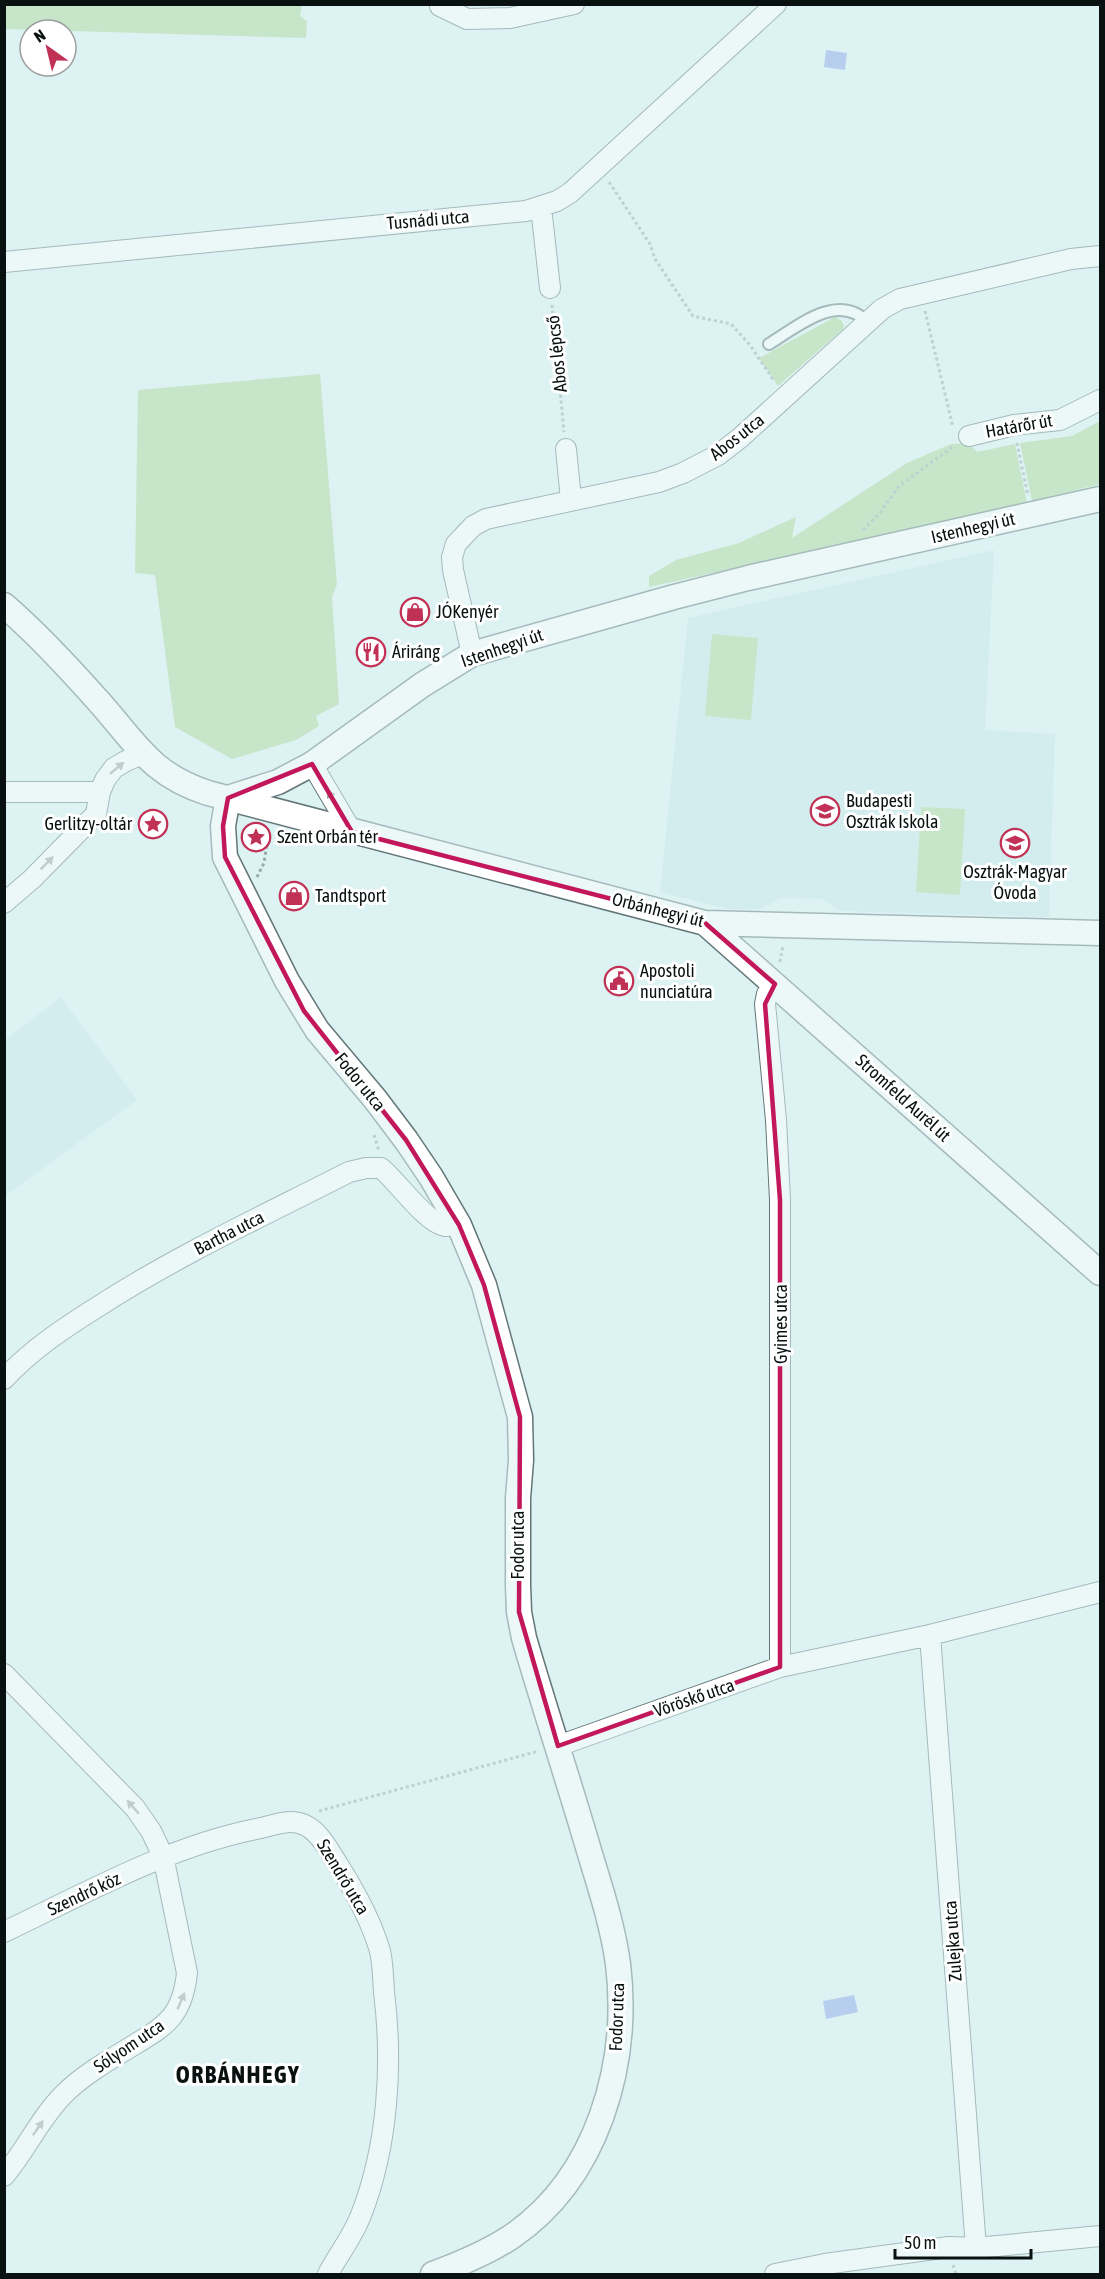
<svg xmlns="http://www.w3.org/2000/svg" width="1105" height="2279" font-family="'Asap Condensed',sans-serif">
	<style>
		.built { fill: #c8e7e9 }
		.green { fill: #add695 }
		.water { fill: #8ca3e9 }
		.lines { fill: none; stroke-linecap: round; stroke-linejoin: round }
		.service-casing { stroke: #637678; stroke-width: 14 }
		.minor-casing { stroke: #637678; stroke-width: 22 }
		.tertiary-casing { stroke: #637678; stroke-width: 27 }
		.path { stroke: #97a9a9; stroke-width: 3; stroke-dasharray: 3 3; stroke-linecap: butt }
		.service { stroke: #fff; stroke-width: 10 }
		.minor { stroke: #fff; stroke-width: 20 }
		.tertiary { stroke: #fff; stroke-width: 24 }
		.oneway { fill: #9c9f9f }
		.marked { fill: none; stroke: #c2185b; stroke-width: 4.5; stroke-linejoin: round }
		.labels { text-anchor: middle; stroke-width: 6; stroke-linejoin: round; paint-order: stroke }
		.street-label { font-size: 18px; fill: #081010; stroke: #fff }
		.poi-label { font-size: 18px; fill: #081010; stroke: #fff; text-anchor: start }
		.district-label { font-size: 24px; font-weight: bold; letter-spacing: 1.5px; fill: #081010; stroke: #fff }
	</style>
	<rect width="100%" height="100%" fill="#dcf2f3"/>
	<path class="built" d="M994 550 985 730 1055 734 1049 917 840 911 821 899 780 898 761 909H728L660 892 688 618Z
		M61 997 137 1100 5 1196V1040Z"/>
	<path class="green" d="M4 5H302L300 16 307 21 306 38 5 29Z
		M835 317 842 321 844 326 842 330 778 386 759 358Z
		M320 374 337 584 332 597 339 704 316 716 319 726 296 740 232 759 175 727 155 575 135 573 138 390Z
		M1100 421V484L1032 501 1020 443 1072 436Z
		M969 443 977 452 1015 444 1027 503 649 587V576L676 560 739 543 796 517 792 538 907 463 951 444Z
		M712 634 758 638 751 720 705 716Z
		M921 807 965 809 960 895 916 892Z"/>
	<path class="water" d="M826 50 847 53 845 70 824 67Z
		M854 1995 858 2012 826 2019 823 2001Z"/>
	<g class="lines">
		<g class="service-casing">
			<path id="service" d="M769 344C798 326 839 291 868 323"/>
		</g>
		<g class="minor-casing">
			<path id="minor" d="M440 6 467 19 510 18 574 4
				M541 207 550 288
				M4 262 526 211 557 201 570 193 776 4
				M969 436 1014 425 1060 420 1100 400
				M566 449 571 500
				M472 654 453 570 452 557 456 544 473 526 486 519 659 482 683 473 718 455 740 438 882 309 900 299 1071 259 1100 256
				M312 764 352 832
				M4 792H100
				M4 903 32 879 96 814 100 792 105 780 114 768 126 761 142 754
				M775 984 767 994 765 1004 776 1120 780 1200V1667
				M4 1379C32 1349 64 1328 99 1306 178 1255 265 1215 349 1172L366 1168H381C397 1181 427 1224 445 1226 449 1226 455 1225 459 1225
				M930 1635 976 2248
				M4 1674 135 1808 151 1831 163 1856 187 1973C182 2021 161 2028 124 2051 104 2063 81 2077 64 2094 40 2118 26 2150 4 2176
				M558 1746 780 1667 930 1635 1100 1592
				M4 1932C86 1893 167 1847 256 1829 267 1827 280 1822 291 1822 316 1822 327 1848 339 1866 356 1893 371 1920 380 1951 383 1964 383 1978 384 1992 393 2065 388 2146 361 2215 353 2236 338 2255 328 2274
				M775 2274 825 2264 949 2247 976 2248 1100 2236"/>
		</g>
		<g class="tertiary-casing">
			<path id="tertiary" d="M4 605C39 635 70 669 101 704 137 745 152 775 208 793L705 923 1100 933
				M228 798 223 826 225 857 287 981 317 1030 375 1099 406 1140 431 1177 459 1225 484 1285 520 1417 521 1460 518 1498V1585L519 1612 524 1638C545 1710 569 1782 590 1854 601 1890 613 1927 618 1964 630 2064 598 2178 511 2237 487 2253 460 2264 433 2274
				M228 798 278 782 312 764 422 685 472 654 674 597 748 578 1100 499
				M705 923 1100 1273"/>
		</g>
		<path class="path" d="M609 182 650 244 655 259 693 316 731 324 750 345 774 381
			M552 305 564 432
			M925 311 953 427
			M1017 443 1028 496
			M863 530 880 513 899 486 954 446
			M257 877 264 863 268 836
			M780 962 783 945
			M374 1135 379 1151
			M319 1811 539 1751
			M953 2265 956 2274"/>
		<use href="#service" class="service"/>
		<use href="#minor" class="minor"/>
		<use href="#tertiary" class="tertiary"/>
	</g>
	<defs><path id="oneway-solid" d="M-6-.8H1V-3.2L6.5 0L1 3.2V.8H-6Z" transform="scale(1.5)"/></defs>
	<g class="oneway">
		<use href="#oneway-solid" transform="translate(117 768) rotate(-40)"/>
		<use href="#oneway-solid" transform="translate(332 798) rotate(-119)"/>
		<use href="#oneway-solid" transform="translate(47 863) rotate(-45)"/>
		<use href="#oneway-solid" transform="translate(133 1807) rotate(-131)"/>
		<use href="#oneway-solid" transform="translate(181 2001) rotate(-67)"/>
		<use href="#oneway-solid" transform="translate(38 2128) rotate(-55)"/>
	</g>
	<path d="M0 0H1105V2279H0ZM312 764 352 832 705 923 775 984 765 1004 780 1200V1667L558 1746 519 1612 520 1417 484 1285 459 1225 406 1140 304 1011 225 857 223 826 228 798Z" fill="#dcf2f3" fill-opacity=".55" fill-rule="evenodd"/>
	<path class="marked" d="M312 764 352 832 705 923 775 984 765 1004 780 1200V1667L558 1746 519 1612 520 1417 484 1285 459 1225 406 1140 304 1011 225 857 223 826 228 798Z"/>
	<defs>
		<g id="shop-ring" transform="scale(1.5)"><circle r="9.5" fill="#fff" stroke="#c13155" stroke-width="1.5"/><path d="M-5-2.5h2.3a2.7 3.5 0 0 1 5.4 0H5L5.5 6h-11ZM-1.5-2.5h3a1.5 2.3 0 0 0-3 0Z" fill="#c13155"/></g>
		<g id="restaurant-ring" transform="scale(1.5)"><circle r="9.5" fill="#fff" stroke="#c13155" stroke-width="1.5"/><path d="M-5-6h1v4h1v-4h1v4h1v-4h1v5L-1.5 .5V6h-2V.5L-5-1ZM5-6V6H3V1.5H1.5Q1.5-4 5-6Z" fill="#c13155"/></g>
		<g id="school-ring" transform="scale(1.5)"><circle r="9.5" fill="#fff" stroke="#c13155" stroke-width="1.5"/><path d="M0-5L7-2L0 1L-7-2ZM-4 1L0 2.5L4 1V4Q0 6-4 4Z" fill="#c13155"/></g>
		<g id="sight-ring" transform="scale(1.5)"><circle r="9.5" fill="#fff" stroke="#c13155" stroke-width="1.5"/><path d="M0-6L1.8-2.2L6-1.7L2.9 1.2L3.7 5.4L0 3.3L-3.7 5.4L-2.9 1.2L-6-1.7L-1.8-2.2Z" fill="#c13155"/></g>
		<g id="civic-ring" transform="scale(1.5)"><circle r="9.5" fill="#fff" stroke="#c13155" stroke-width="1.5"/><path d="M-.6-6.5H3V-4.5H.6V-3L4-1V1h2V6H-6V1h2V-1L-.6-3ZM-1.2 2.5V6h2.4V2.5Z" fill="#c13155"/></g>
	</defs>
	<g fill-rule="evenodd">
		<use href="#shop-ring" x="415" y="612"/>
		<use href="#restaurant-ring" x="371" y="652"/>
		<use href="#school-ring" x="825" y="811"/>
		<use href="#sight-ring" x="153" y="824"/>
		<use href="#sight-ring" x="256" y="837"/>
		<use href="#school-ring" x="1015" y="843"/>
		<use href="#shop-ring" x="294" y="896"/>
		<use href="#civic-ring" x="619" y="981"/>
	</g>
	<g class="labels">
		<g class="street-label">
			<text transform="translate(428 220) rotate(-5)" y="6">Tusnádi utca</text>
			<text transform="translate(557 354) rotate(-96)" y="6">Abos lépcső</text>
			<text transform="translate(1019 426) rotate(-10)" y="6">Határőr út</text>
			<text transform="translate(737 437) rotate(-38)" y="6">Abos utca</text>
			<text transform="translate(973 528) rotate(-13)" y="6">Istenhegyi út</text>
			<text transform="translate(502 648) rotate(-19)" y="6">Istenhegyi út</text>
			<text transform="translate(658 910) rotate(14)" y="6">Orbánhegyi út</text>
			<text transform="translate(360 1082) rotate(51)" y="6">Fodor utca</text>
			<text transform="translate(903 1098) rotate(42)" y="6">Stromfeld Aurél út</text>
			<text transform="translate(229 1233) rotate(-27)" y="6">Bartha utca</text>
			<text transform="translate(781 1324) rotate(-90)" y="6">Gyimes utca</text>
			<text transform="translate(518 1545) rotate(-90)" y="6">Fodor utca</text>
			<text transform="translate(694 1698) rotate(-19)" y="6">Vöröskő utca</text>
			<text transform="translate(343 1877) rotate(59)" y="6">Szendrő utca</text>
			<text transform="translate(84 1894) rotate(-25)" y="6">Szendrő köz</text>
			<text transform="translate(953 1941) rotate(-94)" y="6">Zulejka utca</text>
			<text transform="translate(617 2017) rotate(-88)" y="6">Fodor utca</text>
			<text transform="translate(129 2046) rotate(-34)" y="6">Sólyom utca</text>
		</g>
		<g class="poi-label">
			<text x="436" y="618">JÓKenyér</text>
			<text x="392" y="658">Áriráng</text>
			<text x="846" y="807">Budapesti<tspan x="846" dy="21">Osztrák Iskola</tspan></text>
			<text x="132" y="830" text-anchor="end">Gerlitzy-oltár</text>
			<text x="277" y="843">Szent Orbán tér</text>
			<text x="1015" y="878" text-anchor="middle">Osztrák-Magyar<tspan x="1015" dy="21">Óvoda</tspan></text>
			<text x="315" y="902">Tandtsport</text>
			<text x="640" y="977">Apostoli<tspan x="640" dy="21">nunciatúra</tspan></text>
		</g>
		<g class="district-label">
			<text x="238" y="2083">ORBÁNHEGY</text>
		</g>
	</g>
	<rect width="1105" height="2279" fill="none" stroke="#081010" stroke-width="12"/>
	<g transform="translate(48 48) rotate(326)"><circle r="28" fill="#ffffff" stroke="#9c9f9f" stroke-width="1.5"/>
	<path d="M0-4.5L10 22L0 15L-10 22Z" fill="#c13155"/>
	<text y="-9" font-size="16" font-weight="bold" text-anchor="middle" fill="#081010">N</text>
	</g>
	<path d="M895 2249v9h136v-9" fill="none" stroke="#081010" stroke-width="3"/>
	<text x="904" y="2249" font-size="18" fill="#081010" stroke="#ffffff" stroke-width="4.5" paint-order="stroke">50 m</text>
</svg>
